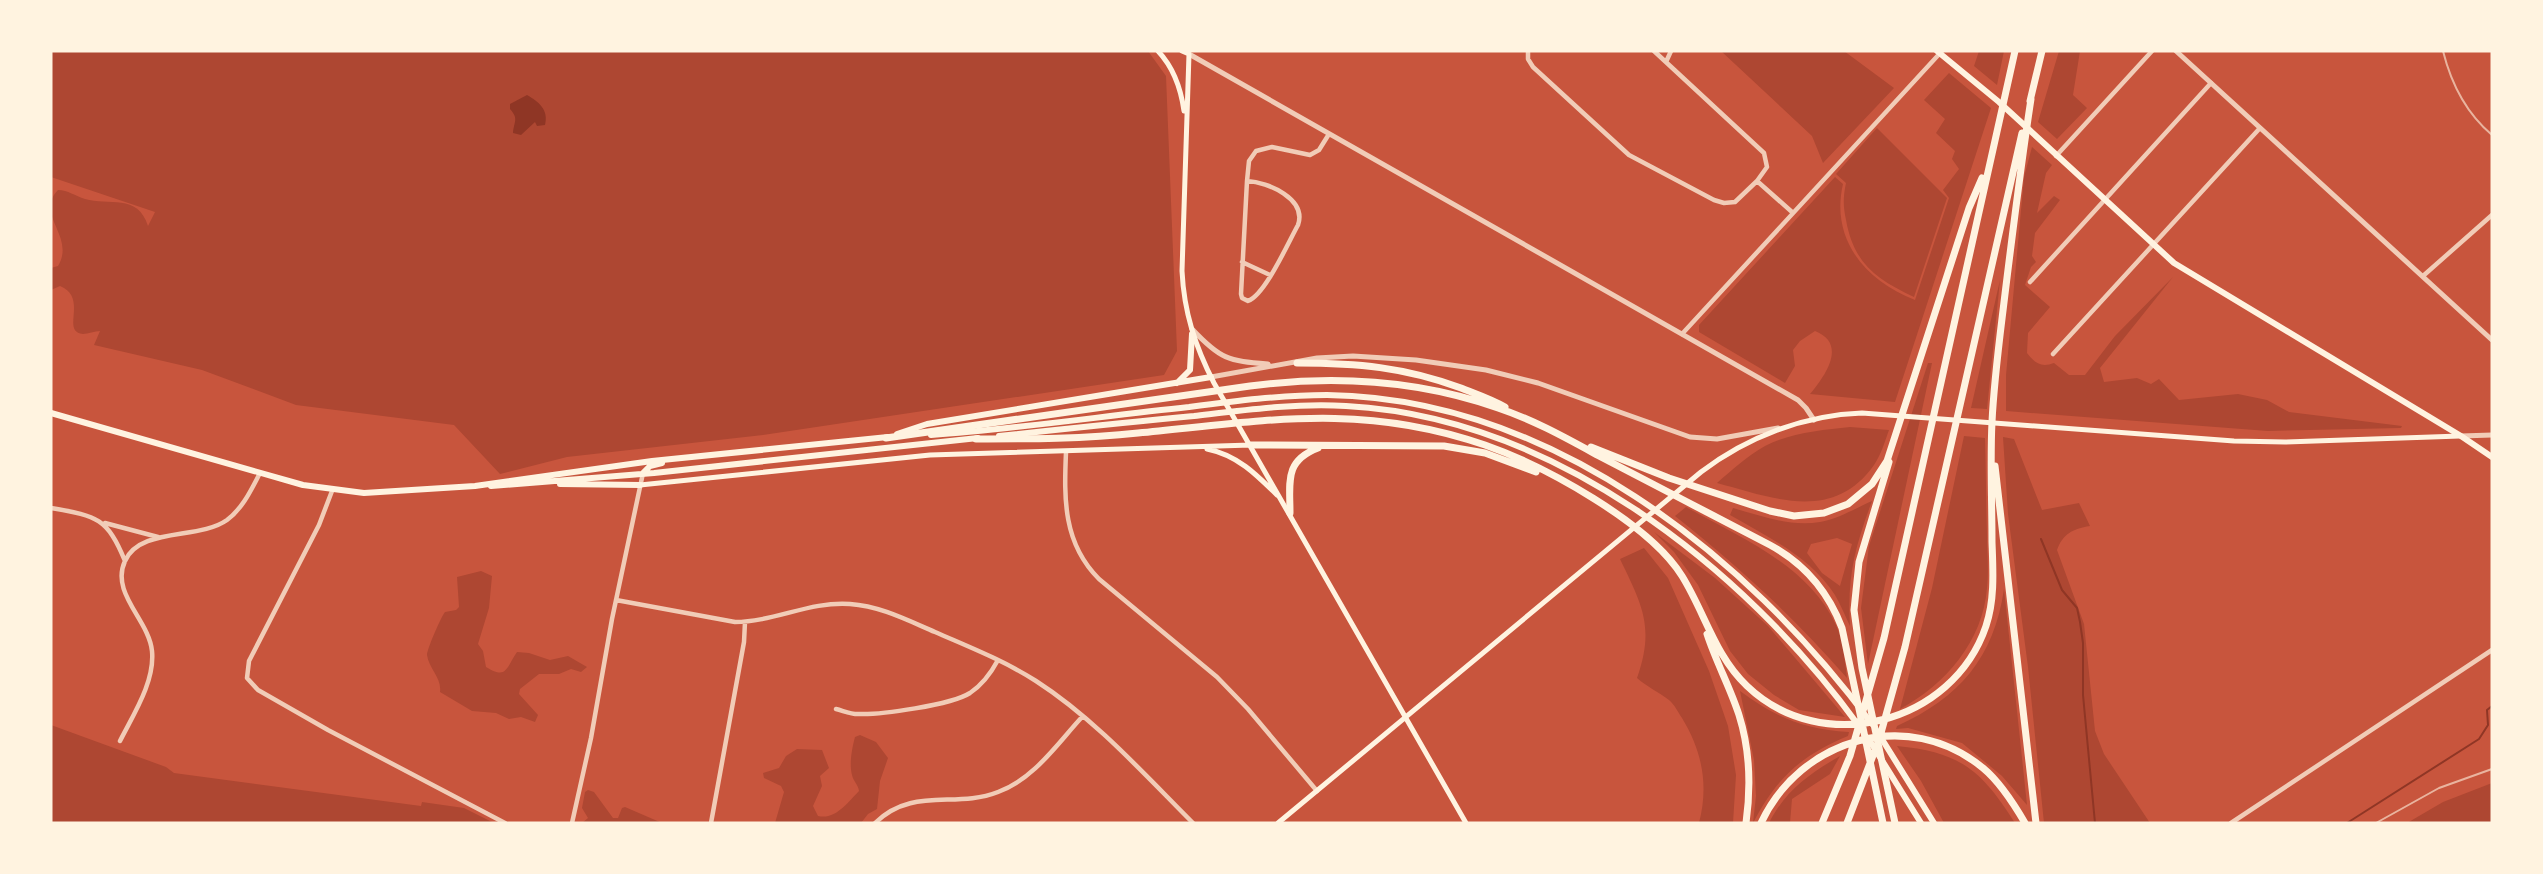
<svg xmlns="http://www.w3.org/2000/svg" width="2543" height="874" font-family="Cabin,sans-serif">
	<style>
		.green { fill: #ae4732; fill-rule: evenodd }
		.water { fill: #8f3625 }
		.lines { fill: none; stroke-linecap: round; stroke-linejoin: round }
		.stream { stroke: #8f3625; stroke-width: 2 }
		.minor { stroke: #f1ccb7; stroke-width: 4.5 }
		.tertiary { stroke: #f1ccb7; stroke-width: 5 }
		.secondary { stroke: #fff3e0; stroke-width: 5 }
		.primary { stroke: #fff3e0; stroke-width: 6 }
		.motorway { stroke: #fff3e0; stroke-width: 7 }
		.rail { stroke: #e9b49f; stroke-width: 2 }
	</style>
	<rect width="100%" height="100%" fill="#c8553d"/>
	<path class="green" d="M51 51H1148L1166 76 1177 351 1164 375 763 435 567 457 500 474 454 425 296 405 202 370 94 345 100 331C95 331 88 334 83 334 60 332 89 298 60 286L51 290V268L58 266C76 236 34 215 58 190 68 190 75 196 85 199 108 206 138 193 148 226L155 212 51 177Z
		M1721 51H1844L1894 88 1823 163 1812 136Z
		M1979 51H2004L1997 85 1974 66Z
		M2059 51H2080L2073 95 2087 108 2057 139 2038 122Z
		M1949 73 1991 108 1895 402 1810 394C1825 376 1848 344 1815 331L1800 341 1793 350 1795 366 1785 383 1699 332V325L1835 177 1843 184C1830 240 1866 281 1915 300L1949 198 1943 190 1959 169 1952 159 1955 151 1936 133 1945 119 1924 100Z
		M1877 128 1947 198 1914 297C1876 279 1854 264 1846 220 1843 206 1843 197 1846 183L1836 174Z
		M2032 147 2052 165 2046 173 2037 213 2054 196 2060 200 2035 233 2032 256 2036 262 2031 267 2025 285 2050 307 2028 333 2027 353C2035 363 2041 368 2054 363L2069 375H2085L2115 336 2173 277 2100 368 2104 382 2137 378 2151 384 2159 379 2179 400 2238 394 2267 400 2289 412 2402 426 2401 428 2268 431 2006 411V375L2024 177Z
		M2000 280 1987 409 1971 408Z
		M1928 363H1932L1868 664 1861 608 1869 546Z
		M1850 427 1889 430C1885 441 1881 455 1874 465 1833 523 1773 498 1717 483 1732 470 1747 456 1765 446 1790 433 1822 430 1850 427Z
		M1964 436 1985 438C1986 470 1986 503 1987 535 1987 552 1989 571 1987 588 1983 641 1945 685 1900 709L1932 588Z
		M2003 437 2014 439 2042 510 2079 503 2090 526C2072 529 2063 534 2057 550L2084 624 2095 731 2104 754 2150 823H2044L2028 667 2008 514Z
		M1872 501C1855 547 1847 576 1850 626 1845 616 1841 605 1835 595 1811 557 1768 537 1730 515L1733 508C1762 516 1790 527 1820 522 1838 519 1856 508 1872 501ZM1837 538 1852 544 1840 586 1822 573 1807 553 1811 544Z
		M1686 507C1741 538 1808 565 1836 625 1843 640 1845 662 1847 678 1793 616 1739 567 1675 516Z
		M1654 532 1715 578 1768 626 1845 717 1799 710 1774 695 1748 674 1730 651 1698 585 1674 552Z
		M1644 548 1668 578 1709 671 1728 726 1736 775 1733 823H1699C1709 785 1702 751 1682 718 1678 712 1674 704 1669 700 1659 692 1647 687 1637 678 1655 627 1642 605 1620 559Z
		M481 571 492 576 489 608 478 644 483 651 486 667C507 680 506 668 517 652L529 653 550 660 568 656 587 667 581 672 571 669 559 674H539L520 689 519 694 538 715 535 722 521 717 509 719 496 713 472 711 440 692C442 678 429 669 427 655 427 649 441 617 445 612L456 610 459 607 457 577Z
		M2004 589 2027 805 2002 776 1962 743 1908 728 1896 729 1897 726C1959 698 1994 658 2004 589Z
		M1740 691C1777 718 1803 729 1849 732L1848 736C1802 755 1776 778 1753 823L1756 796 1754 760Z
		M51 725 166 767 174 773 421 806 422 802 464 808 494 823H51Z
		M860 735 876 742 888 758 880 781 877 809 868 814 861 823H775L784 792 781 786 764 778 763 773 779 768 786 756 797 749 822 750 829 768 820 776 822 786 813 806 818 816C836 820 848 802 859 791 858 784 853 781 852 775 849 764 852 748 855 737Z
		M1897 746C1961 752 1982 771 2015 823H1944L1921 781Z
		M1840 756 1830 774 1792 799 1790 823H1769C1785 791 1809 774 1840 756Z
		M2492 783V823H2407L2443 802Z
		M588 790 594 792 613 818H618L622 808 625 807 662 823H582L588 818 582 808 585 792Z"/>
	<path class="water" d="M527 95C539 102 549 110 545 125L537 126 535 122 521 135 513 133C514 121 519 119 510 109V104Z"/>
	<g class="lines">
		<path class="stream" d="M2041 539 2062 590 2077 608 2080 622 2083 643V695L2095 823
			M2347 823 2479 739 2488 725 2487 710 2492 706"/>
		<path class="minor" d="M1528 51V59L1533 67 1629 155 1714 200 1724 203 1735 202 1757 181
			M1654 51 1764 153 1767 167 1757 181 1792 212
			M1666 62 1671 51
			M2056 156 2152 51
			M1247 181C1268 182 1307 199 1298 225 1288 243 1265 295 1248 301L1242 298 1241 294Z
			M1247 181 1249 161 1256 151 1272 147 1310 155 1319 150 1329 134
			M1242 262 1270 275
			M2423 276 2492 215
			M2030 282 2211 83
			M1682 334 1942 51
			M2053 354 2260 128
			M1066 452C1064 499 1063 543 1099 579L1217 677 1248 709 1317 791
			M332 491 319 525 249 661 247 678 258 690 328 730 505 823
			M51 508C96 516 107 517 125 561
			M105 523 158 537
			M616 600 735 622C774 622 810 601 850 604 880 606 907 620 935 632 969 647 1005 661 1036 681 1095 719 1144 774 1193 823
			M836 709C844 711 850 714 858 714 880 715 951 705 970 693 982 685 991 673 998 660
			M120 741C133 715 155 682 152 651 149 620 110 593 125 561 140 527 199 540 227 520 243 508 251 490 260 473
			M572 823 591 738 612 619 643 473
			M711 823 744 642 745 622
			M875 823C913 786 955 809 998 792 1034 779 1057 744 1082 717
			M2231 823 2492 650"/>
		<path class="tertiary" d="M2176 51 2492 340
			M1189 54 1798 400 1806 408 1814 420
			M1192 329C1220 359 1228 361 1268 364
			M1211 377 1317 358 1353 356 1416 360 1486 370 1538 383 1690 437 1717 439 1778 428
			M2461 436 2492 435"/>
		<path class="secondary" d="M1158 51C1173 67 1181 89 1184 111
			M1182 51 1189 54 1182 271C1184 312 1195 346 1214 383L1466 823
			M1207 449C1237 455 1256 474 1277 495
			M640 485 930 455 1251 445
			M1278 823 1701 472C1747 437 1804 415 1862 413L2234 441 2285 442 2460 436"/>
		<path class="primary" d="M1937 51 1999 102 2174 263 2461 436 2492 457
			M1177 383 1190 370 1192 334
			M51 413 303 485 364 493 475 486 652 461 888 437
			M897 434 927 424 1211 377
			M931 435C1017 429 1103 416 1189 407 1235 401 1281 395 1327 395 1549 398 1745 553 1872 724
			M999 436C1064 429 1129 422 1194 416 1245 410 1295 403 1346 406 1552 417 1742 565 1859 726
			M643 473 650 466 662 463
			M560 484 640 485
			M491 486 654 473 978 438
			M1880 736 1934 823
			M1868 738 1921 823"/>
		<path class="motorway" d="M2030 101 2042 51
			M1297 363C1357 363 1404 367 1461 388 1476 394 1491 399 1505 407
			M886 438 1250 386C1334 375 1418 380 1498 408 1534 420 1566 438 1599 456 1656 486 1713 515 1770 545 1805 564 1828 591 1842 628L1883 823
			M976 439C1030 439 1084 439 1138 433 1264 421 1361 402 1485 445 1545 466 1649 523 1682 576 1705 613 1715 656 1747 686 1822 758 1953 724 1986 626 1995 599 1993 570 1992 542 1992 502 1990 461 1992 422 1994 379 2000 336 2005 294 2013 229 2021 164 2031 99
			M1251 445 1444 446 1485 453 1536 472
			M1591 447 1669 478 1770 511 1794 516 1824 513 1848 504 1872 484 1887 461 1969 208 1982 178
			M1889 462 1859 562 1854 610 1862 668 1895 823
			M1995 466 2036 823
			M1290 513C1290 482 1284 461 1318 448
			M1707 634C1716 662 1730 687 1739 715 1750 750 1751 787 1746 823
			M1761 823C1800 739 1908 706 1983 768 2000 782 2014 804 2025 823
			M1822 823 1850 756 1884 638 2015 51
			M1847 823 1879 740 1905 647 2022 133"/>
		<path class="rail" d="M2443 51C2451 83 2466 113 2492 135
			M2376 823 2439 788 2492 769"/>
	</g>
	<rect width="2543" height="874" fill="none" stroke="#fff3e0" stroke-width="105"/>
</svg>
